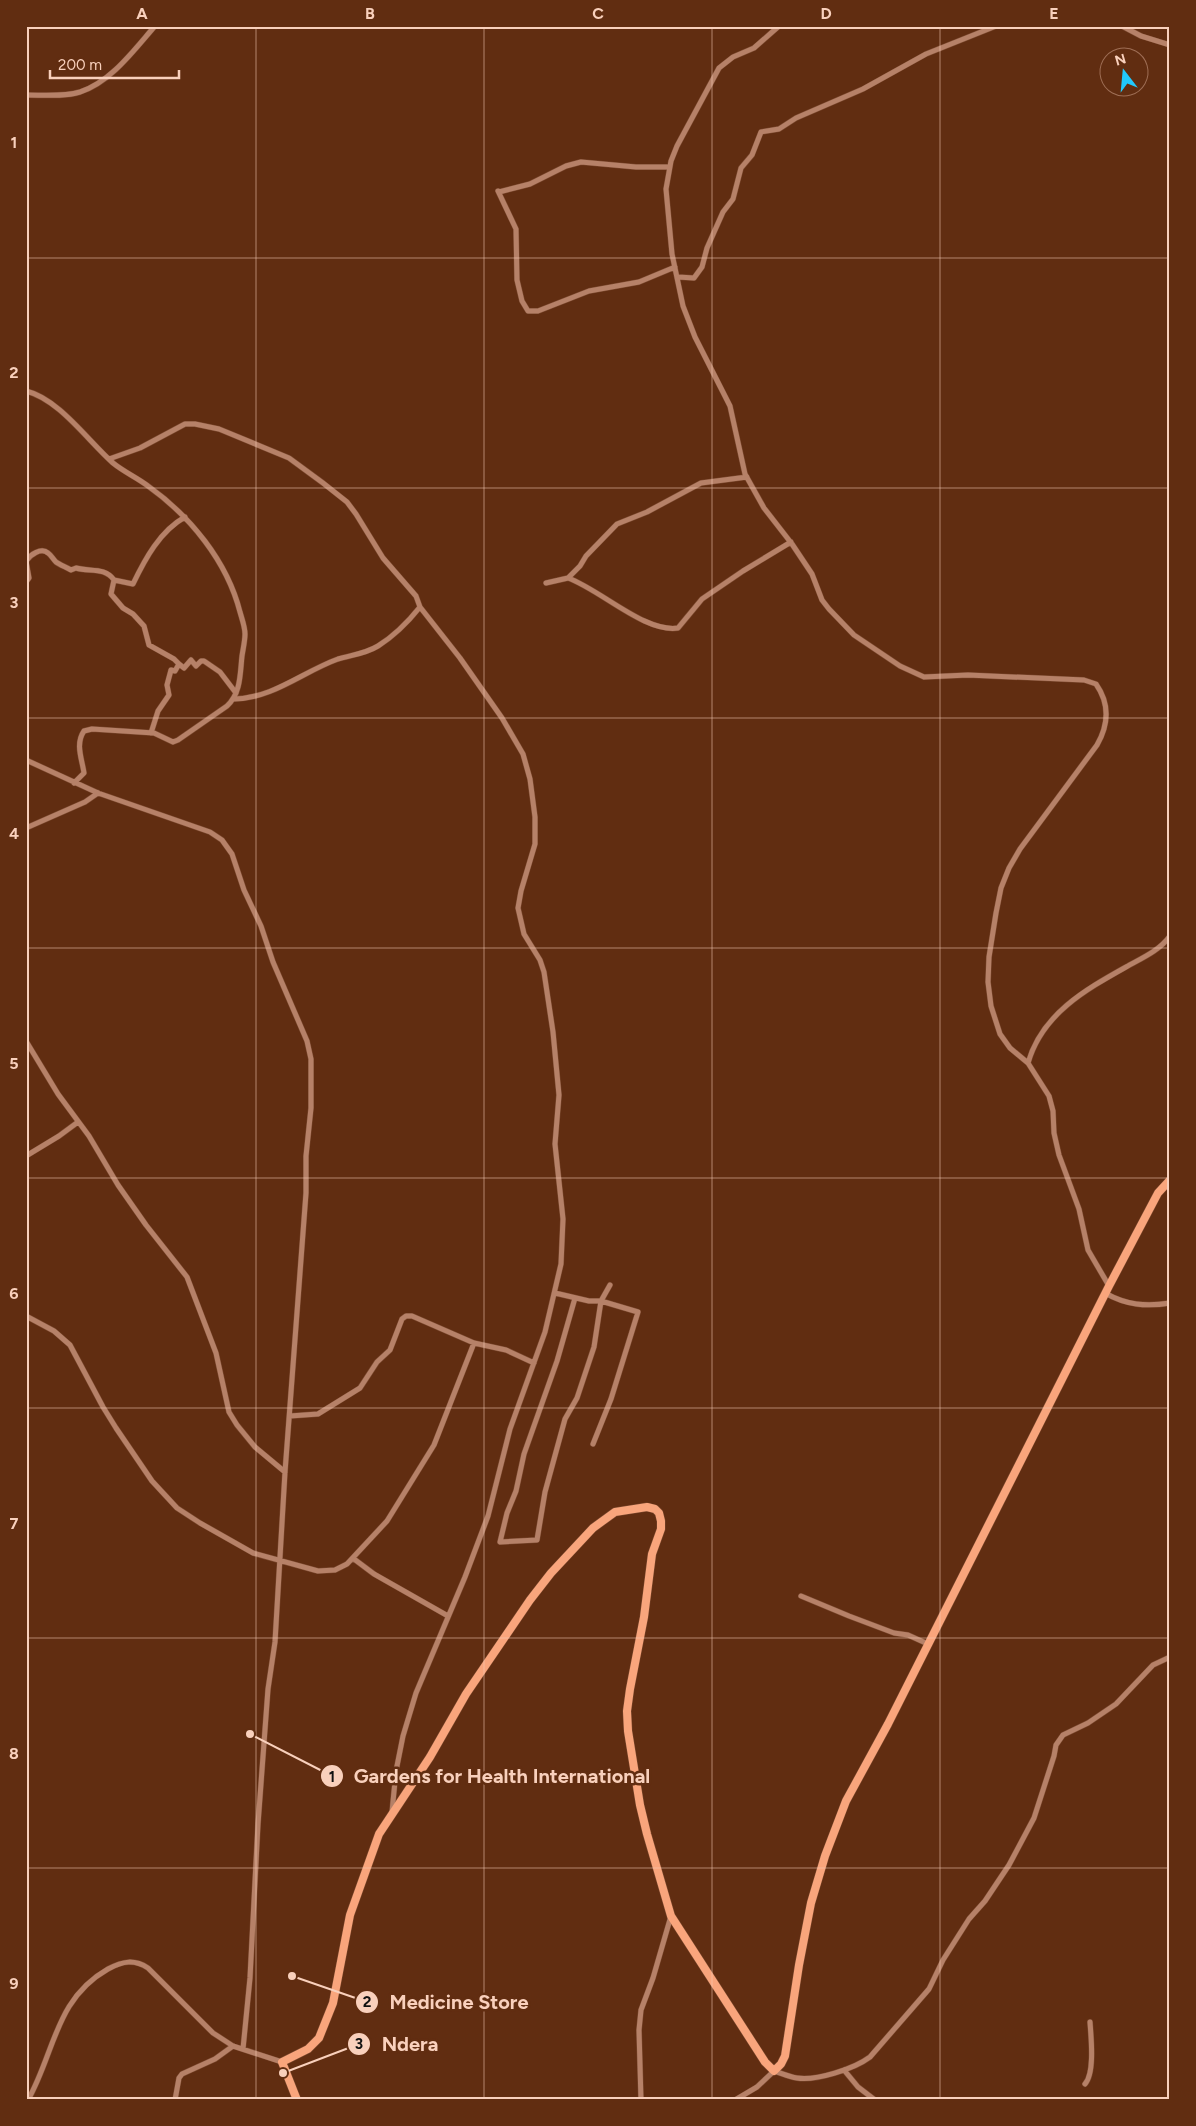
<svg xmlns="http://www.w3.org/2000/svg" width="1196" height="2126" font-family="Figtree,sans-serif">
	<style>
		.lines { fill: none; stroke-linecap: round; stroke-linejoin: round }
		.street-casing { stroke: #7c4a30; stroke-width: 6 }
		.secondary-casing { stroke: #7c4a30; stroke-width: 9 }
		.street { stroke: #b68168; stroke-width: 5 }
		.secondary { stroke: #f9a57c; stroke-width: 8 }
		.grid { fill: none; stroke: #f9d0bc; stroke-width: 1; stroke-opacity: 0.55 }
		.leader { fill: none; stroke: #f9d0bc; stroke-width: 2 }
		.callout-dot { fill: #f9d0bc; stroke: #612d11; stroke-width: 2 }
		.mark-label { font-size: 15px; text-anchor: middle; font-weight: bold; fill: #111 }
		.callout-label { font-size: 20px; text-anchor: middle; font-weight: bold; fill: #f9d0bc; stroke: #612d11; stroke-width: 5; stroke-linejoin: round; paint-order: stroke }
		.neatline { fill: none; stroke: #f9d0bc; stroke-width: 2 }
		.grid-label { font-size: 16px; text-anchor: middle; font-weight: bold; fill: #f9d0bc }
	</style>
	<rect width="100%" height="100%" fill="#612d11"/>
	<g class="lines">
		<g class="street-casing">
			<path id="street" d="M779 26 754 48 733 57 719 68 677 146 671 161 666 189 672 254 683 306 695 337 730 406 745 474 764 508 792 544 812 574 822 600 829 609 854 635 900 666 924 677 968 675 1084 680 1096 684C1110 704 1109 724 1097 745L1020 849 1009 868 1001 888 996 913 989 957 988 982 991 1006 1000 1034 1010 1048 1028 1063 1049 1096 1053 1111 1054 1133 1059 1155 1079 1209 1088 1250 1109 1286
				M1122 26 1141 36 1170 45
				M26 95C44 95 63 97 80 92 111 82 134 50 155 26
				M498 191 516 229 517 280 522 301 528 311H538L589 291 639 282 675 267
				M499 192 530 184 566 166 581 162 636 167H669
				M678 277 694 278 702 267 707 248 723 212 733 199 741 168 752 155 761 132 779 129 796 118 863 89 926 54 996 26
				M26 391C59 399 88 441 113 463 124 472 136 477 148 486 190 516 227 561 240 612 242 619 245 627 245 634 245 641 243 649 242 656 240 674 241 693 227 706L178 740 173 742 154 733 92 729 84 731C75 744 82 759 84 773L74 783
				M109 459 140 448 185 424H195L219 429 289 458 323 483 347 502 356 514 383 558 416 596 420 607 460 658 502 718 523 754 530 779 535 817V844L521 891 518 908 524 934 540 960 544 972 553 1032 559 1095 555 1144 563 1219 561 1264 545 1332 510 1429 488 1516 465 1577 416 1693 403 1736 396 1771 392 1812
				M26 561C30 555 41 547 48 553 51 555 53 559 56 562 60 565 66 567 71 570L76 568C90 572 105 567 114 580L133 584C145 559 160 531 185 517
				M26 561 29 578 26 582
				M568 578 580 566 586 556 617 524 647 512 701 483 747 477
				M114 580 111 594 123 608 133 614 144 626 149 645 174 659 179 664 175 671 171 670 167 685 169 695 158 711 151 733
				M546 583 568 578C601 590 645 633 678 628L702 599 743 571 791 542
				M179 664 184 668 191 660 196 666 201 661H204L220 672 236 693
				M234 699C274 698 302 672 338 659 351 655 365 654 378 646 394 636 408 622 420 607
				M26 760 98 793 210 832 222 840 232 854 244 890 261 926 273 962 307 1041 311 1059V1108L306 1156V1193L285 1472 275 1642 268 1689 258 1824 250 1978 243 2049
				M26 828 85 802 98 793
				M26 1041 58 1094 89 1136 118 1185 146 1225 187 1277 216 1353 229 1412 237 1425 255 1447 285 1472
				M1028 1063C1042 1014 1085 990 1126 967 1142 958 1159 951 1170 936
				M26 1156 59 1136 78 1122
				M555 1293 589 1301H601L638 1312 611 1399 593 1444
				M1105 1293C1126 1305 1146 1307 1170 1303
				M575 1298 557 1361 524 1454 516 1491 507 1513 500 1542 537 1540 545 1492 565 1419 577 1398 594 1347 601 1301 610 1285
				M26 1316 54 1331 70 1345 103 1407 116 1428 152 1481 177 1508 200 1523 253 1553 318 1571 335 1570 347 1564 387 1521 434 1445 474 1343
				M290 1416 318 1414 360 1388 377 1362 390 1350 402 1319 406 1316H412L474 1343 506 1350 534 1363
				M354 1559 374 1574 448 1616
				M801 1596 849 1616 894 1633 908 1635 928 1644
				M844 2070 858 2087 875 2100
				M1085 2084C1095 2073 1091 2037 1090 2022
				M28 2100C55 2052 55 1999 108 1969 123 1961 134 1959 148 1968L213 2033 233 2046 282 2062
				M175 2100 179 2078 182 2074 215 2059 233 2046
				M641 2100 639 2030 641 2010 653 1978 671 1916
				M735 2100 757 2087 774 2071C781 2073 789 2077 797 2078 816 2081 854 2069 870 2057L929 1989 943 1960 969 1919 985 1901 1009 1865 1034 1818 1054 1756 1056 1745 1063 1735 1088 1723 1116 1704 1153 1665 1170 1657"/>
		</g>
		<g class="secondary-casing">
			<path id="secondary" d="M297 2100 282 2062 308 2049 319 2038 333 2003 350 1915 379 1834 430 1757 466 1694 530 1600 551 1573 593 1528 615 1512 647 1507 655 1509 659 1513 661 1521V1529L652 1554 644 1617 630 1689 627 1711 628 1731 640 1805 647 1834 671 1916 765 2062 774 2071 781 2064 785 2056 799 1965 811 1903 825 1856 846 1801 888 1724 1109 1286 1158 1193 1170 1180"/>
		</g>
		<use href="#street" class="street"/>
		<use href="#secondary" class="secondary"/>
	</g>
	<path class="grid" d="M256 26V2100M484 26V2100M712 26V2100M940 26V2100M26 258H1170M26 488H1170M26 718H1170M26 948H1170M26 1178H1170M26 1408H1170M26 1638H1170M26 1868H1170"/>
	<path class="leader" d="M250 1734L332 1776M292 1976L367 2002M283 2073L359 2044"/>
	<g class="callout-dot">
		<circle cx="250" cy="1734" r="5"/>
		<circle cx="292" cy="1976" r="5"/>
		<circle cx="283" cy="2073" r="5"/>
		<circle cx="332" cy="1776" r="12"/>
		<circle cx="367" cy="2002" r="12"/>
		<circle cx="359" cy="2044" r="12"/>
	</g>
	<g class="mark-label">
		<text x="332" y="1782">1</text>
		<text x="367" y="2007">2</text>
		<text x="359" y="2049">3</text>
	</g>
	<g class="callout-label">
		<text x="502" y="1783">Gardens for Health International</text>
		<text x="459" y="2009">Medicine Store</text>
		<text x="410" y="2051">Ndera</text>
	</g>
	<rect width="1196" height="2126" fill="none" stroke="#612d11" stroke-width="55"/>
	<g transform="translate(1124 72) rotate(344)"><circle r="24" fill="#612d11" stroke="#9e6e55"/>
	<path d="M0-4L9 19L0 12L-9 19Z" fill="#21c9fd"/>
	<text y="-8" font-size="14" font-weight="bold" text-anchor="middle" fill="#f9d0bc">N</text>
	</g>
	<path d="M50 70v8h129v-8" fill="none" stroke="#f9d0bc" stroke-width="2.5"/>
	<text x="58" y="70" font-size="15" fill="#f9d0bc" stroke="#612d11" stroke-width="4" paint-order="stroke">200 m</text>
	<rect x="28" y="28" width="1140" height="2070" class="neatline"/>
	<g class="grid-label">
		<text x="142" y="19">A</text>
		<text x="370" y="19">B</text>
		<text x="598" y="19">C</text>
		<text x="826" y="19">D</text>
		<text x="1054" y="19">E</text>
		<text x="14" y="148">1</text>
		<text x="14" y="378">2</text>
		<text x="14" y="608">3</text>
		<text x="14" y="839">4</text>
		<text x="14" y="1069">5</text>
		<text x="14" y="1299">6</text>
		<text x="14" y="1529">7</text>
		<text x="14" y="1759">8</text>
		<text x="14" y="1989">9</text>
	</g>
</svg>
